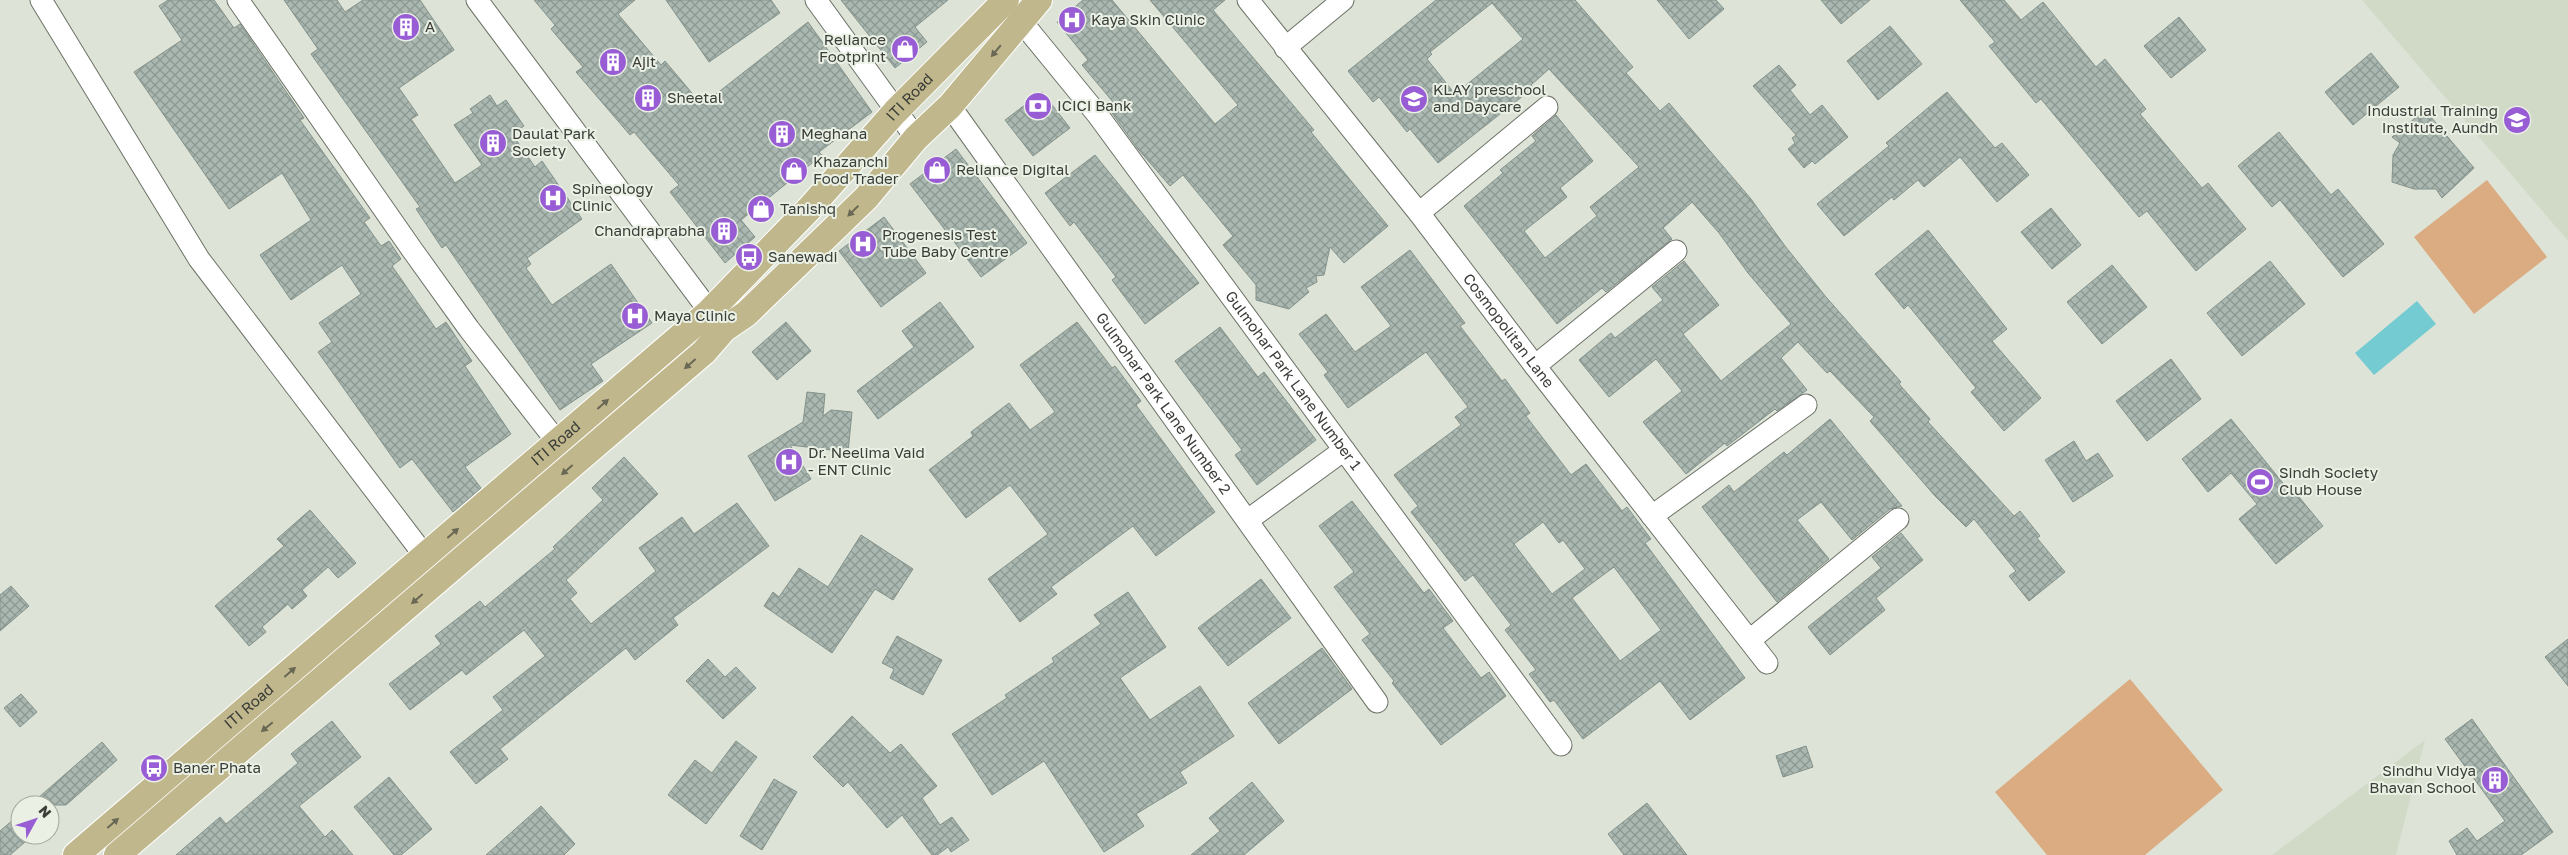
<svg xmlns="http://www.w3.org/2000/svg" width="2568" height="855" font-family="'Golos Text',sans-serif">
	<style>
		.built { fill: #d0dac7 }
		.pitch { fill: #dbab81 }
		.water { fill: #74cbd1 }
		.building { fill: url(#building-cross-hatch); stroke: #84928b; fill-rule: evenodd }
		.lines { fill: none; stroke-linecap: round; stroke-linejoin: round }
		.minor-casing { stroke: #6c7267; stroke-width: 23 }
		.major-casing { stroke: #fff; stroke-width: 28 }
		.minor { stroke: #fff; stroke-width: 21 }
		.major { stroke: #c1b78c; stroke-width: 26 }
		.oneway { fill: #696855 }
		.labels { text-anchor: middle; stroke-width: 4; stroke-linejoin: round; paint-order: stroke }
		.poi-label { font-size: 15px; fill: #3a3d38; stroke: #eaf1e4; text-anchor: start }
		.street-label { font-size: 15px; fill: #3a3d38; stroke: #eaf1e4 }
	</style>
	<defs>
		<pattern id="building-cross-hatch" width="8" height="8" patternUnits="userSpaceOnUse" patternTransform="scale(1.25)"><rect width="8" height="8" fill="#aab8b1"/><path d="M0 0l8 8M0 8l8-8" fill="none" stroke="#8b9791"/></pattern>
	</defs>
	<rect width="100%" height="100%" fill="#dde4d7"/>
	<path class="built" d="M2362 0H2568V241Z
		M2425 740 2396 855H2272Z"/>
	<path class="pitch" d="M2487 180 2547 257 2474 314 2414 237Z
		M2130 679 2223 790 2145 855H2047L1995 792Z"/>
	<path class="water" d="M2417 301 2436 324 2374 375 2355 353Z"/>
	<path class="building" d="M168 0H214L234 28 240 24 304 118 300 120 370 218 364 222 381 246 389 241 401 259 392 266 436 329 446 322 472 361 465 366 511 434 465 467 481 488 453 512 412 459 400 468 318 352 332 342 319 323 361 294 342 265 291 300 260 255 311 220 282 173 229 209 134 72 182 40 159 6Z
		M284 0H337L345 12 363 0H420L454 50 399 88 418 115 411 119 455 183 482 165 454 125 473 113 470 109 490 95 497 106 506 100 524 126 512 134 535 167 542 161 582 219 527 258 531 264 526 268 552 305 611 264 652 323 591 364 603 381 560 410 446 245 442 248 416 209 420 207 311 54 318 49Z
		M534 0H635L618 14 661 65 665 61 702 105 808 22 872 112 819 152 822 155 741 220 755 237 725 263 670 192 679 185 634 132 630 135 576 72 583 67 551 29 555 25Z
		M666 0H771L780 13 709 62Z
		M841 0H948L915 27 927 42 895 68Z
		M1083 0H1112L1215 124 1238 105 1150 0H1225L1213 10 1314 130 1311 132 1388 226 1344 263 1330 247 1324 275 1316 276 1317 282 1306 288 1309 292 1289 309 1256 300V285L1223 245 1233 236 1183 175 1170 186 1138 149 1112 113 1118 108 1082 65 1088 60 1057 22Z
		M1436 0H1575L1633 67 1626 73 1660 111 1669 103 1751 199 1785 246 1826 297 1901 382 1899 384 1930 419 1928 422 2014 516 2020 511 2040 536 2037 538 2065 572 2029 601 2009 576 2016 571 1974 519 1966 527 1935 496 1870 421 1874 417 1830 371 1827 373 1798 342 1781 358 1807 390 1777 411 1775 409 1727 446 1725 443 1686 474 1643 422 1682 391 1656 359 1609 397 1579 360 1611 333 1615 338 1663 300 1652 287 1684 261 1719 305 1683 334 1721 381 1791 324 1748 273 1719 233 1692 202 1663 228 1672 239 1606 292 1602 288 1557 324 1464 206 1503 173 1500 170 1536 141 1532 136 1556 115 1593 161 1560 188 1567 197 1524 231 1545 258 1597 216 1590 207 1639 167 1549 69 1531 85 1533 88 1438 163 1410 129 1407 132 1379 97 1373 102 1348 71ZM1492 3 1523 39 1455 94 1427 59 1432 54 1430 52Z
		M1657 0H1716L1724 9 1689 39Z
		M1821 0H1870L1841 24Z
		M1960 0H2004L2021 20 2043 2 2096 67 2105 59 2146 109 2140 114 2202 188 2208 183 2246 229 2196 271 2147 211 2139 217 2041 99 2036 103 1989 46 1995 42Z
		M2179 17 2206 50 2171 78 2144 46Z
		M1890 26 1922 64 1878 100 1847 61Z
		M2371 53 2399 87 2353 125 2325 92Z
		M1779 65 1796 85 1790 90 1810 115 1822 105 1848 137 1815 164 1812 161 1804 168 1788 149 1795 143 1792 138 1796 135 1753 86Z
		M1042 92 1070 128 1033 156 1005 120Z
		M1947 92 1995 148 2002 143 2029 175 1997 202 1960 157 1924 187 1918 180 1894 200 1892 197 1844 236 1817 204 1889 146 1886 143Z
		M2425 110 2474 168 2442 198 2436 189H2414L2392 182 2393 155 2400 143 2392 137Z
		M2279 132 2331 195 2338 189 2384 244 2343 277 2280 200 2272 207 2238 166Z
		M956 149 1027 243 981 277 910 184Z
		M1095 155 1199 283 1145 324 1112 280 1116 277 1074 222 1070 226 1045 193Z
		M2051 208 2081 245 2052 269 2021 232Z
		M884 217 926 273 881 307 839 251Z
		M1928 230 2007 329 1992 341 2041 398 2004 431 1971 392 1976 388 1908 305 1904 309 1875 274Z
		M1410 250 1465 323 1460 326 1502 381 1505 379 1530 413 1526 416 1571 475 1586 464 1622 511 1627 507 1651 539 1645 543 1745 678 1690 720 1660 681 1583 739 1554 700 1550 702 1529 674 1536 670 1505 630 1511 625 1473 575 1465 581 1411 512 1418 506 1394 475 1461 425 1455 417 1468 407 1426 352 1348 408 1324 375 1328 372 1299 334 1326 314 1355 352 1391 326 1361 287ZM1543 522 1559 543 1563 540 1585 569 1552 594 1514 544ZM1614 567 1661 630 1620 661 1572 598Z
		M2270 261 2305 304 2242 356 2207 313Z
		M2112 265 2147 307 2102 344 2067 302Z
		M940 302 974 347 878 419 857 391 914 347 902 331Z
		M786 322 811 351 777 380 752 352Z
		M1077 322 1112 368 1115 366 1141 401 1136 405 1215 512 1156 556 1133 526 1051 587 1057 594 1020 622 988 579 1048 534 1010 485 966 518 929 470 973 436 971 432 1009 403 1030 430 1055 412 1020 365Z
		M1220 327 1258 377 1264 372 1316 440 1257 485 1235 455 1242 450 1175 361Z
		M2171 359 2201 399 2147 441 2116 401Z
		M807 392 825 394 823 416 831 410 852 412 848 452 790 445 811 479 775 501 748 456 803 422Z
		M1830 419 1902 506 1890 509 1852 540 1821 502 1797 520 1829 559 1777 602 1702 507 1729 485 1734 492 1784 452 1787 455Z
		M2231 419 2291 493 2294 491 2323 526 2276 564 2239 519 2257 504 2231 473 2208 492 2182 459Z
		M2074 441 2086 461 2098 453 2113 476 2073 502 2045 460Z
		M624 457 658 494 566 580 577 593 570 599 591 624 656 571 639 548 682 517 694 534 737 503 769 546 673 618 678 625 635 660 626 648 500 749 508 759 476 784 450 752 503 710 493 697 545 656 524 630 466 675 462 670 410 710 389 684 441 644 435 636 480 601 485 607 555 549 553 547 603 500 592 488Z
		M1352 501 1424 593 1429 589 1453 621 1443 628 1481 678 1489 672 1506 696 1441 745 1392 683 1394 681 1362 640 1370 634 1334 587 1354 572 1319 526Z
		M310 510 356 563 338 578 328 567 302 590 307 596 292 609 288 604 262 627 266 632 249 646 215 606 284 546 277 539Z
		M1901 533 1923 560 1876 598 1885 610 1830 655 1808 627 1881 568 1872 557Z
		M861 535 913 569 893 600 875 589 832 653 764 606 773 592 779 597 799 568 828 587Z
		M1261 579 1291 618 1228 666 1198 628Z
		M11 586 29 606 0 631V595Z
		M1128 592 1166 647 1120 678 1150 720 1200 686 1234 736 1180 772 1187 783 1136 814 1144 826 1104 852 1044 761 992 795 952 734 1007 698 1005 695 1054 662 1052 658 1101 624 1094 615Z
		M897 636 942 660 923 695 890 678 894 669 882 663Z
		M2568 639V686L2545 657Z
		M1322 648 1352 689 1279 744 1248 703Z
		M708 659 725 677 736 667 756 688 723 719 686 681Z
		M21 694 37 712 20 727 4 708Z
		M852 716 890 753 901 744 937 786 922 798 940 825 952 817 969 840 951 852 948 847 937 855H932L902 815 887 828 848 782 843 787 813 757Z
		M2472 719 2553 832 2521 855H2457L2449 841 2467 828 2477 841 2505 821 2445 739Z
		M332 721 361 757 299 806 325 837 332 830 353 855H176L220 817 226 824 298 763 291 754Z
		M736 741 757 757 706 824 668 795 695 760 712 773Z
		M102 742 117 760 66 805H30Z
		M1806 746 1813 767 1783 777 1776 756Z
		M389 777 432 829 401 855H394L354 807Z
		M774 779 797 792 762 850 740 836Z
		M1252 782 1284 821 1244 855H1191L1220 831 1209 818Z
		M1647 803 1687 855H1624L1608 834Z
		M541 806 575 844 564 855H486Z
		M20 814V835H33L10 855H0V831Z"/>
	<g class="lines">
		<g class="minor-casing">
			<g id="minor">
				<path d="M41 0 199 259 434 568"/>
				<path d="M238 0 413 251 469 329 558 443"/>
				<path d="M477 0 719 324"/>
				<path d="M816 0 916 138"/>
				<path id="s1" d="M1248 0 1419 213 1535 366 1767 663"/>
				<path id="s2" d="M1021 21 1097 114 1561 745"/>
				<path d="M1285 48 1343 0"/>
				<path id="s3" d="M950 106 1377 702"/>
				<path d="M1419 213 1547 107"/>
				<path d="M1535 366 1676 251"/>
				<path d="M1652 516 1806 405"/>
				<path d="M1248 520 1344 450"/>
				<path d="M1750 640 1898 519"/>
			</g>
		</g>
		<g class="major-casing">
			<g id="major">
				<path id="s4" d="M76 855 709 312 809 209 895 112 1006 0"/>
				<path d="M117 855 704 352 724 329 746 314 866 198 916 138 950 106 1039 0"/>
			</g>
		</g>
		<use href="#minor" class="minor"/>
		<use href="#major" class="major"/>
	</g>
	<defs><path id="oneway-solid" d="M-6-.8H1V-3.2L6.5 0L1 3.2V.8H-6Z" transform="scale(1.25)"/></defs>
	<g class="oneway">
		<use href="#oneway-solid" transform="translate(996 51) rotate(130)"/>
		<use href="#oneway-solid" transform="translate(853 211) rotate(136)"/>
		<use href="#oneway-solid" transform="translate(690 364) rotate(139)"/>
		<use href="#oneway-solid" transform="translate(603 404) rotate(-41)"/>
		<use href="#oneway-solid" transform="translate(567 470) rotate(139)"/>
		<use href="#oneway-solid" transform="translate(453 533) rotate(-41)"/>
		<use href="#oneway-solid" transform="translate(417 599) rotate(139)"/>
		<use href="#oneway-solid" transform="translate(290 672) rotate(-41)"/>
		<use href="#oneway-solid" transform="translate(267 727) rotate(140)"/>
		<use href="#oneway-solid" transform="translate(113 823) rotate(-41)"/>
	</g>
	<defs>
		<g id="hospital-disc" transform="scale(1.4375)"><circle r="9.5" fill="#985dd4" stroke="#eaf1e4"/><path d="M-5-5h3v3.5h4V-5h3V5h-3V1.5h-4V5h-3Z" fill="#fff"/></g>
		<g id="building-disc" transform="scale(1.4375)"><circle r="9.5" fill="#985dd4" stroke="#eaf1e4"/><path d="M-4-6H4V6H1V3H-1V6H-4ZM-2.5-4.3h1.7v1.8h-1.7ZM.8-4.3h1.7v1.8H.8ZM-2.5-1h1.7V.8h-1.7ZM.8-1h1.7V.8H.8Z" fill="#fff"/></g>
		<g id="shop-disc" transform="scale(1.4375)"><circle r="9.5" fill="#985dd4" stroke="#eaf1e4"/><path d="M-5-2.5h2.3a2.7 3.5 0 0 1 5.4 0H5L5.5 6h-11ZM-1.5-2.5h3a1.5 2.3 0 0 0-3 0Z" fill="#fff"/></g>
		<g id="school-disc" transform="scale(1.4375)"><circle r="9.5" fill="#985dd4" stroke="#eaf1e4"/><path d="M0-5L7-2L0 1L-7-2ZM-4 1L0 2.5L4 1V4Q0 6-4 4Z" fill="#fff"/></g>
		<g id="bank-disc" transform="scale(1.4375)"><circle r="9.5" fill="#985dd4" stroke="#eaf1e4"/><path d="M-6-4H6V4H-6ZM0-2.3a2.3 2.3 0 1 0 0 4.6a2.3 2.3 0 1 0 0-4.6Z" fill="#fff"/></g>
		<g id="university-disc" transform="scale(1.4375)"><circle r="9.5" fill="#985dd4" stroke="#eaf1e4"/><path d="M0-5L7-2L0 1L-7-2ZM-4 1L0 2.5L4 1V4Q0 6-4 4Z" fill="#fff"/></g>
		<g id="bus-disc" transform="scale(1.4375)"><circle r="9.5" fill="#985dd4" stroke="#eaf1e4"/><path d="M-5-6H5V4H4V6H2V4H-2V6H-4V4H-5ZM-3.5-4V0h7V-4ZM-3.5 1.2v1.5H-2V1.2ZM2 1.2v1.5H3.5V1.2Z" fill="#fff"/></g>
		<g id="stadium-disc" transform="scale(1.4375)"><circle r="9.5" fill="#985dd4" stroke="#eaf1e4"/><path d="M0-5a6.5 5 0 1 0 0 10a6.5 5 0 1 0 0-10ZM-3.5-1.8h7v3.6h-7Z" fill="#fff"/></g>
	</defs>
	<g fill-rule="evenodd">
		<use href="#hospital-disc" x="1072" y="20"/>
		<use href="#building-disc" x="406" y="27"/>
		<use href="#shop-disc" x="905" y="49"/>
		<use href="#building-disc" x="613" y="62"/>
		<use href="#building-disc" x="648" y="98"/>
		<use href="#school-disc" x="1414" y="99"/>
		<use href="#bank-disc" x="1038" y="106"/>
		<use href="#university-disc" x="2517" y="120"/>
		<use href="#building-disc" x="782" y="134"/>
		<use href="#building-disc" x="493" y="143"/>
		<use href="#shop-disc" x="937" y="170"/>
		<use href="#shop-disc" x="794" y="171"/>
		<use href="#hospital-disc" x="553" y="198"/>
		<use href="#shop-disc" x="761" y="209"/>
		<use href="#building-disc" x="724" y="231"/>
		<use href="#hospital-disc" x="863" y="244"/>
		<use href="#bus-disc" x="749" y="257"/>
		<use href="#hospital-disc" x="635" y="316"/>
		<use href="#hospital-disc" x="789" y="462"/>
		<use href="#stadium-disc" x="2260" y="482"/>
		<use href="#bus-disc" x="154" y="768"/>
		<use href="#building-disc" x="2495" y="780"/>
	</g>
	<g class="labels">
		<g class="poi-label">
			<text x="1091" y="25">Kaya Skin Clinic</text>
			<text x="425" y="32">A</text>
			<text x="886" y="45" text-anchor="end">Reliance<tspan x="886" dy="17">Footprint</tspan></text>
			<text x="632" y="67">Ajit</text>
			<text x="1433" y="95">KLAY preschool<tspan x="1433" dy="17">and Daycare</tspan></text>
			<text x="667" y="103">Sheetal</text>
			<text x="1057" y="111">ICICI Bank</text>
			<text x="2498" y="116" text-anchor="end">Industrial Training<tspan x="2498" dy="17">Institute, Aundh</tspan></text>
			<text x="512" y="139">Daulat Park<tspan x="512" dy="17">Society</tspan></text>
			<text x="801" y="139">Meghana</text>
			<text x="813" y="167">Khazanchi<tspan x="813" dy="17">Food Trader</tspan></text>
			<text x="956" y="175">Reliance Digital</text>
			<text x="572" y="194">Spineology<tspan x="572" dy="17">Clinic</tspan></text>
			<text x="780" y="214">Tanishq</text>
			<text x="705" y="236" text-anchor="end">Chandraprabha</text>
			<text x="882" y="240">Progenesis Test<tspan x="882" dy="17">Tube Baby Centre</tspan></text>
			<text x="768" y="262">Sanewadi</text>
			<text x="654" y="321">Maya Clinic</text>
			<text x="808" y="458">Dr. Neelima Vaid<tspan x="808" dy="17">- ENT Clinic</tspan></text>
			<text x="2279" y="478">Sindh Society<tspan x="2279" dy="17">Club House</tspan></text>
			<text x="173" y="773">Baner Phata</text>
			<text x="2476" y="776" text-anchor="end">Sindhu Vidya<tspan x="2476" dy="17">Bhavan School</tspan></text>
		</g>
		<g class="street-label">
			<text dy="5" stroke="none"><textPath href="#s4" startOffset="1128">ITI Road</textPath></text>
			<text dy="5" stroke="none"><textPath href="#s1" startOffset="421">Cosmopolitan Lane</textPath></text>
			<text dy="5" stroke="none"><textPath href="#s2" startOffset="451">Gulmohar Park Lane Number 1</textPath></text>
			<text dy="5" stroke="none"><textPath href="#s3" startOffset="366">Gulmohar Park Lane Number 2</textPath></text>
			<text dy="5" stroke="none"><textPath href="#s4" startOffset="632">ITI Road</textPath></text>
			<text dy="5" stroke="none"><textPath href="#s4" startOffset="228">ITI Road</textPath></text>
		</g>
	</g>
	<g transform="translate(35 820) rotate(50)"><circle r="24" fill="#eaf1e4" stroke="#a4a99f"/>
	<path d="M0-4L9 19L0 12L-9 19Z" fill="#985dd4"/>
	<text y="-8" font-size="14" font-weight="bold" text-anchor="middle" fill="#3a3d38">N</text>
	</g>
</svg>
